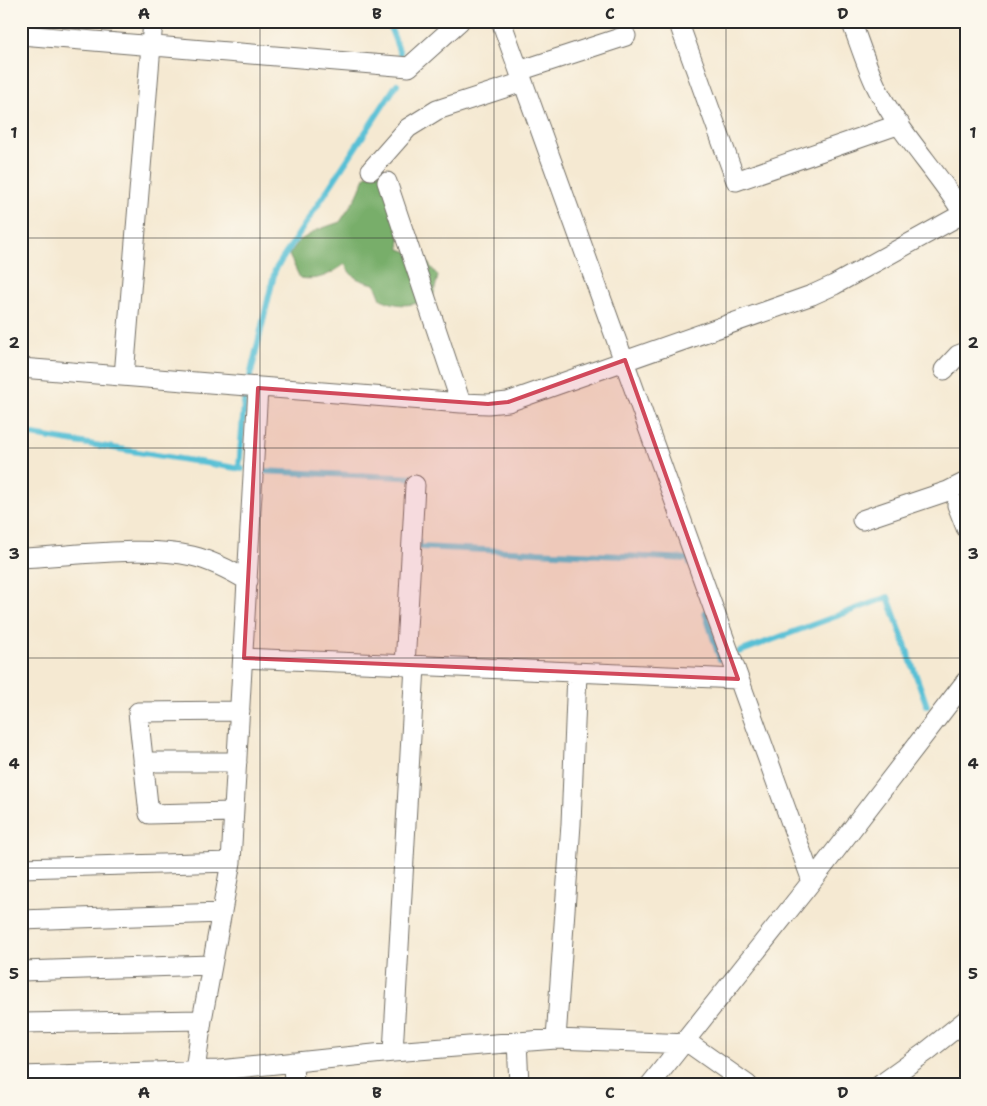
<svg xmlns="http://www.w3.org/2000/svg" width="987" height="1106" font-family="'Shantell Sans',sans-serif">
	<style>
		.forest { fill: #78ae6b; stroke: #526c4b }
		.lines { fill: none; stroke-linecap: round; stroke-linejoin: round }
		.stream { stroke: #58c0d5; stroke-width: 6 }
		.minor-casing { stroke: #726e65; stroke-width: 21 }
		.minor { stroke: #fff; stroke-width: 19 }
		.marked { fill: #d1495b; fill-opacity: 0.2; stroke: #d1495b; stroke-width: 4; stroke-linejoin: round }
		.grid { fill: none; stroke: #2b2b2b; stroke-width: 1; stroke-opacity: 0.55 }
		.neatline { fill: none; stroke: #2b2b2b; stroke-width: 2 }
		.grid-label { font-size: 16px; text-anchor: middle; font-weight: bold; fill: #2b2b2b }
	</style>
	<rect width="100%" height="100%" fill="#fbf7ec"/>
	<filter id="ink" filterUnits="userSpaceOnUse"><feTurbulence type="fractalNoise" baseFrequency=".02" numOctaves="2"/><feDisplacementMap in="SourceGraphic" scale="10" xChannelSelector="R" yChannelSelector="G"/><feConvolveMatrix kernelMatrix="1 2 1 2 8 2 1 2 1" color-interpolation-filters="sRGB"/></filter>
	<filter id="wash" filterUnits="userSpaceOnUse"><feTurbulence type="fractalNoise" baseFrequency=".0096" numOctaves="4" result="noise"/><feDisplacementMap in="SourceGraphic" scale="20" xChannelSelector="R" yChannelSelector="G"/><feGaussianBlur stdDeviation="1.12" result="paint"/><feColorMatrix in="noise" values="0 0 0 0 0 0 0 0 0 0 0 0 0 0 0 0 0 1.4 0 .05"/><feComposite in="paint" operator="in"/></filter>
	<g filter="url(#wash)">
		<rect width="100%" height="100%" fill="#f5e9d2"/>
		<path class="forest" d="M387 171 395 194 400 249 423 257 438 276 433 297C414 306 401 308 381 299L375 284C360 281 351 278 345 264 329 275 319 281 300 278L289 255 299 241 317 230 340 222 357 196 366 175Z"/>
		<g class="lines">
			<path class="stream" d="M388 21 400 53
				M250 377 275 270 397 84
				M21 433 242 469
				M239 468 245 392
				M260 471 422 478V488
				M419 543V547L689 559 690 564
				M705 612 720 659
				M739 652 888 597 927 706"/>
		</g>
	</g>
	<g filter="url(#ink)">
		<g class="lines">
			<g class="minor-casing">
				<path id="minor" d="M501 21 812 881
					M678 21 736 181 900 124
					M851 21C859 42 866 65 876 86 899 134 939 172 966 218
					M21 35 409 67 460 21
					M519 71 626 36
					M371 170 408 128 437 110 523 82
					M387 182 461 403
					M21 368 461 403 488 404 508 402 812 295 834 285 966 212
					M944 370 958 355 966 352
					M124 376 153 21
					M957 505 966 528
					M862 520 948 491 966 482
					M21 558C71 556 145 545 192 556 213 561 230 570 248 581
					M244 658 738 679
					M405 666 415 485
					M143 762H237
					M233 812 149 814 138 712 240 711
					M21 868 231 862
					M21 920 222 913
					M21 971 211 965
					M21 1023 202 1020
					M556 1039 571 824 577 673
					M517 1041 519 1085
					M393 1052 415 666
					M293 1062 294 1085
					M21 1076 219 1070 393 1052 556 1039 690 1044 748 1085
					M193 1085 202 1020 231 862 258 388
					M650 1085 812 881 966 681
					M880 1085 926 1052 966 1020"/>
			</g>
			<use href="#minor" class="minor"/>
		</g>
	</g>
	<path class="marked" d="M625 360 738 679 244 658 258 388 488 404 508 402Z"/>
	<path class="grid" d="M260 21V1085M494 21V1085M726 21V1085M21 238H966M21 448H966M21 658H966M21 868H966"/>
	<rect width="987" height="1106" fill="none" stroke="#fbf7ec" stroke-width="55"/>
	<rect x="28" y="28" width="932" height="1050" class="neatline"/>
	<g class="grid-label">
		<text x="144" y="19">A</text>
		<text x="377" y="19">B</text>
		<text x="610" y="19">C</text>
		<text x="843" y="19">D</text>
		<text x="14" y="138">1</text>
		<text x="973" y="138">1</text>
		<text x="14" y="348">2</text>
		<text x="973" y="348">2</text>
		<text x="14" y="559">3</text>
		<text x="973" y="559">3</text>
		<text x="14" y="769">4</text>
		<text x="973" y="769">4</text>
		<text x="14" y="979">5</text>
		<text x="973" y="979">5</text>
		<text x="144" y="1098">A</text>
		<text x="377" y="1098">B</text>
		<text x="610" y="1098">C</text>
		<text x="843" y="1098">D</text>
	</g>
</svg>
